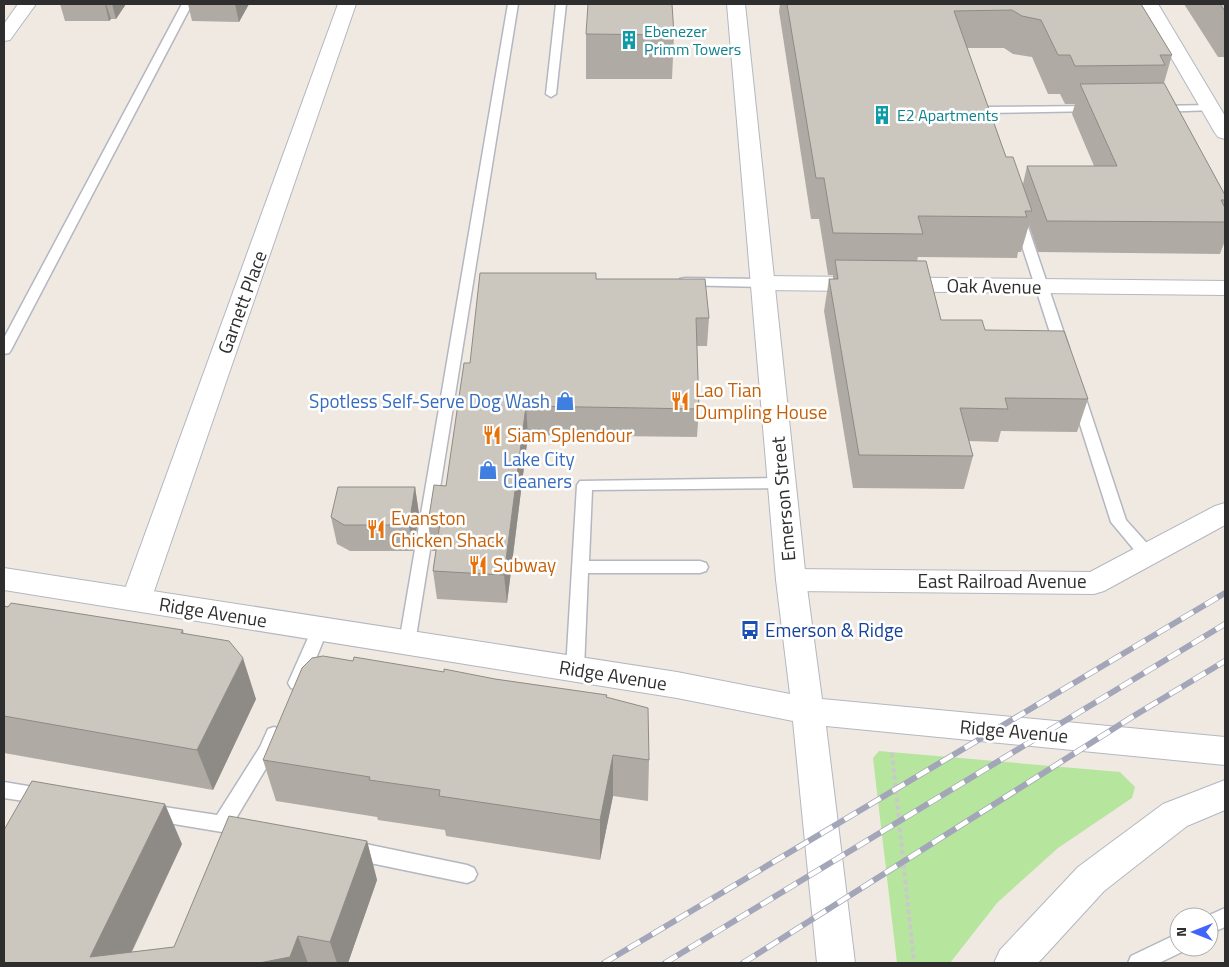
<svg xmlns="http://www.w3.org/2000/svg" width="1229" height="967" font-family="'Titillium Web',sans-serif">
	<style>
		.green { fill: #b6e59e }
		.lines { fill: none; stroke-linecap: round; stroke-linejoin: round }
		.lane-casing { stroke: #b4b7c1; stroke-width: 3 }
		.street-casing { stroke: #b4b7c1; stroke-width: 2 }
		.secondary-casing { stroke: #b4b7c1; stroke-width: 2 }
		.path { stroke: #c9c9c9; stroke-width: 4; stroke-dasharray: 4.5 3; stroke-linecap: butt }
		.lane { fill: #fff; fill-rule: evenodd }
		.street { fill: #fff; fill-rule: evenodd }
		.secondary { fill: #fff; fill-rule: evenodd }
		.rail-casing { stroke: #a3a6b8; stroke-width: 6 }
		.rail { stroke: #fff; stroke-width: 4.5; stroke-dasharray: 14; stroke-linecap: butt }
		.wall { fill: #afaba4; fill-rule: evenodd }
		.shaded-wall { fill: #8e8b86 }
		.building { fill: #cbc7bf; stroke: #8e8b86 }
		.labels { text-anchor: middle; stroke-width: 5; stroke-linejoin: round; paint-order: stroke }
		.far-culture-label { font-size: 16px; fill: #0d838f; stroke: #fff; text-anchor: start }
		.street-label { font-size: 19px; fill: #2e2e2e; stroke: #fff }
		.food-label { font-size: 19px; fill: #c56008; stroke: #fff; text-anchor: start }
		.shop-label { font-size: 19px; fill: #366cbe; stroke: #fff; text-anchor: end }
		.transit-label { font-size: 19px; fill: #164399; stroke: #fff; text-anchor: start }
	</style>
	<rect width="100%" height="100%" fill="#efe9e1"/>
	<path class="green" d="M879 751 1120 772 1135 787 1132 798 1058 848 997 903 950 963H897L873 758Z"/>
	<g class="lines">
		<g class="lane-casing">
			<path id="lane" d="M182 4H192L11 350 9 353 4 354V338Z
				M508 4H518L415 643 413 648 407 650 401 648 399 643Z
				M556 4H566L556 94 551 97 546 94Z
				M1211 105 1215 106 1216 108 1215 110 1157 112 1152 109 1157 106Z
				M1094 106 1098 107 1099 109 1098 111 983 113 978 110 983 107Z
				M1019 214 1025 218 1069 348 1067 351 1062 352 1055 348 1013 218Z
				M685 278 762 279 768 283 762 287 680 285 679 282 680 279Z
				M1078 391 1083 393 1085 396 1126 520 1153 550 1155 554 1153 558 1147 560 1141 558 1111 522 1071 396 1073 393Z
				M782 478 787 479 789 483 787 487 782 488 592 490 589 561H700L706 563 708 567 706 571 700 573H588L584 669 581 674 575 676 569 674 566 669 577 485 580 481Z
				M320 622 326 624 328 629 306 683 303 688 297 690 291 688 288 683 312 629 314 624Z
				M274 727 280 729 283 734 274 755 229 830 222 832 144 819 142 813 144 807 151 805 217 815 260 747 268 729Z
				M4 782 51 790 53 796 51 802 44 804 4 798Z
				M351 841 467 865 474 868 477 874 474 880 467 883 351 859 344 856 341 850 344 844Z
				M1225 908V927L1209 934V917H1205Z
				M1179 933V947H1187L1186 950 1159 963H1128L1131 956Z"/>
		</g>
		<g class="street-casing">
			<path id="street" d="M338 4H356L151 600 147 608 136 611 125 608 121 600Z
				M1140 4H1158L1225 116V139L1218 137 1215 133Z
				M762 276 1225 281V295L762 290 754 288 750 283 754 278Z
				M1225 503V525L1104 591 1094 594 791 591 781 588 776 580 781 572 791 569 1090 572 1215 506Z"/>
		</g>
		<g class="secondary-casing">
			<path id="secondary" d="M18 4H36L10 40 4 41V24Z
				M727 4H745L806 580 822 699 1225 737V765L826 726 855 963H817L793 721 677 698 4 590V568L677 672 790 694 776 580Z
				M1225 780V810L1187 826 1104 891 1038 963H994L1000 950 1078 867 1163 804Z"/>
		</g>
		<path class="path" d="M892 753 914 963"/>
		<use href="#lane" class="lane"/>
		<use href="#street" class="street"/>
		<use href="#secondary" class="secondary"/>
		<g class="rail-casing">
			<path id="rail" d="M604 963 1225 593
				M665 963 1225 624
				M743 963 1132 717 1225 661"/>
		</g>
		<use href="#rail" class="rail"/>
	</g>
	<path class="wall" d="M60 4H126L116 19H111L109 21H65Z
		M188 4H249L239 22 192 21Z
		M780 4H1141L1172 55 1164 83 1225 195V241L1220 254 1038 252 1029 225 1021 252H1018L1017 258 918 257 917 261 941 320 985 330 1088 399 1077 432 1001 431 998 442 969 441 973 456 964 489 853 488 824 311 829 279H833V275H828L819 219H811L779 11ZM967 48H1004L1013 54 1032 57 1048 94H1060L1065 104H1075L1072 114 1094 166H1027L1023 184 1006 157Z
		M1184 4H1225V59L1224 57H1218Z
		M586 34 674 35 672 79H586Z
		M596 279 709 318 707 346H697L699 409 697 437 528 435 507 603 437 599 433 571 436 551H432L428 523 446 486 470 363Z
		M415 487 419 514 413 551H350L337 544 331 517Z
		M4 606 183 630 184 634 256 699 213 790 4 753Z
		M353 661 495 679 607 697 649 760 648 801 613 796 600 860 446 836 445 830 378 820 377 817 276 801 263 760Z
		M367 841 377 880 348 963H4L182 844 132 952 174 947Z"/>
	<path class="shaded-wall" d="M105 4H106L111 19 109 21Z
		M112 4H126L116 19Z
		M235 4H249L239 22Z
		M526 406 528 435 507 603 504 575Z
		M415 487 419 514 413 551 409 525Z
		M243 658 256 699 213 790 197 750Z
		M613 755V796L600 860V820Z
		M165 804 182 844 126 963 90 957Z
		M367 841 377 880 348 963H337L330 942Z
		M298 936 308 963H259Z"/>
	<path class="building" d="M588 4H672L674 35 586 34Z
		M787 4H1141L1172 55H1160L1165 65 1075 66 1070 55H1058L1041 20 1022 16 1012 10 954 11 1006 157H1013L1032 211H1025L1027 217 918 216 923 234 833 233 824 178H816Z
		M1220 4H1225V11Z
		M1164 83 1225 195V200H1221L1225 208V222L1047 221 1027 166H1117L1080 84Z
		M835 260 926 261 941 320H982L985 330 1064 331 1088 399 1005 398 1008 409 960 408 973 456 859 455 829 279H838Z
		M480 273H596V279H705L709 318H696L699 409 526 406 504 575 433 571 440 523H428L434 485 446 486 464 363H470Z
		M338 487H415L409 525H344L331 517Z
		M11 603 183 630 181 633 229 641 243 658 197 750 4 716V606L8 607Z
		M323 656 353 661 354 657 444 672V669L495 679 607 695 606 697 648 708 649 760 613 755 600 820 439 796 440 790 369 780 370 777 263 760 302 668 312 658Z
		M32 781 165 804 90 957 174 947 229 816 367 841 330 942 298 936 290 957 259 963H4V830Z"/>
	<defs>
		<g id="building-bare" transform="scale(1.5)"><path d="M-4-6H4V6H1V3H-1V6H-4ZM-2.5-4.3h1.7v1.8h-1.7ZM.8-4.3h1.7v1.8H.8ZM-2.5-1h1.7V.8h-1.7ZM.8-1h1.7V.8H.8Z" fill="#0f9aa8" stroke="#fff" stroke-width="2.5" paint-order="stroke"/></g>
		<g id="shop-bare" transform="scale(1.5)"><path d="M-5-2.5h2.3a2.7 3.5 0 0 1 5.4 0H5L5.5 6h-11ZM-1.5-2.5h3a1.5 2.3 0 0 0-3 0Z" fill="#3f7fe0" stroke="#fff" stroke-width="2.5" paint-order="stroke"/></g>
		<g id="restaurant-bare" transform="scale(1.5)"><path d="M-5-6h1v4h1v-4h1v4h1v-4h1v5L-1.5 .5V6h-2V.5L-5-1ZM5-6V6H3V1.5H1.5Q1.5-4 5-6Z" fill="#e8710a" stroke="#fff" stroke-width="2.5" paint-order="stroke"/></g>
		<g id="bus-bare" transform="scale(1.5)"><path d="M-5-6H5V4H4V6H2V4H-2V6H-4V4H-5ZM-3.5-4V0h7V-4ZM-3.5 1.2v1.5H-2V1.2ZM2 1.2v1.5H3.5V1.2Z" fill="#1a4fb4" stroke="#fff" stroke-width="2.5" paint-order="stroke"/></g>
	</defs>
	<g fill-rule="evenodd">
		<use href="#building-bare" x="629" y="40"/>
		<use href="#building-bare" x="882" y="115"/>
		<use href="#shop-bare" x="565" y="401"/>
		<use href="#restaurant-bare" x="680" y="401"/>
		<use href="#restaurant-bare" x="492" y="435"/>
		<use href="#shop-bare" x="488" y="470"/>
		<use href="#restaurant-bare" x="376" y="529"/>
		<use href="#restaurant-bare" x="478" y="565"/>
		<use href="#bus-bare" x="750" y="630"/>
	</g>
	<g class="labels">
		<g class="far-culture-label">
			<text x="644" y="37">Ebenezer<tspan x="644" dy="18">Primm Towers</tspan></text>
			<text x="897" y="121">E2 Apartments</text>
		</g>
		<g class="street-label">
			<text transform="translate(994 286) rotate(1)" y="7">Oak Avenue</text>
			<text transform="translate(242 302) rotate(-70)" y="7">Garnett Place</text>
			<text transform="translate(783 499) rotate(-95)" y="7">Emerson Street</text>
			<text x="1002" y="588">East Railroad Avenue</text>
			<text transform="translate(213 612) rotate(9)" y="7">Ridge Avenue</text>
			<text transform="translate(613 675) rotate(9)" y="7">Ridge Avenue</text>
			<text transform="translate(1014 731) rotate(5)" y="7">Ridge Avenue</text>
		</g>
		<g class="food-label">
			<text x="695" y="397">Lao Tian<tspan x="695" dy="22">Dumpling House</tspan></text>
			<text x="507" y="442">Siam Splendour</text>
			<text x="391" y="525">Evanston<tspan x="391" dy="22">Chicken Shack</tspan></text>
			<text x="493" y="572">Subway</text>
		</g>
		<g class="shop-label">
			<text x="550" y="408">Spotless Self-Serve Dog Wash</text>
			<text x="503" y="466" text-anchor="start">Lake City<tspan x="503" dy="22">Cleaners</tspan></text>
		</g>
		<g class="transit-label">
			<text x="765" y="637">Emerson &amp; Ridge</text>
		</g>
	</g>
	<rect width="1229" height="967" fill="none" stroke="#2e2e2e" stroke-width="10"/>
	<g transform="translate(1194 932) rotate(270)"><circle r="24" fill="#ffffff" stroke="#ababab"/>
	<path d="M0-4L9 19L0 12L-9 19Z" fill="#4264fb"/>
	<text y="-8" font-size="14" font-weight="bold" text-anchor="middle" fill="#2e2e2e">N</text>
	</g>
</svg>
